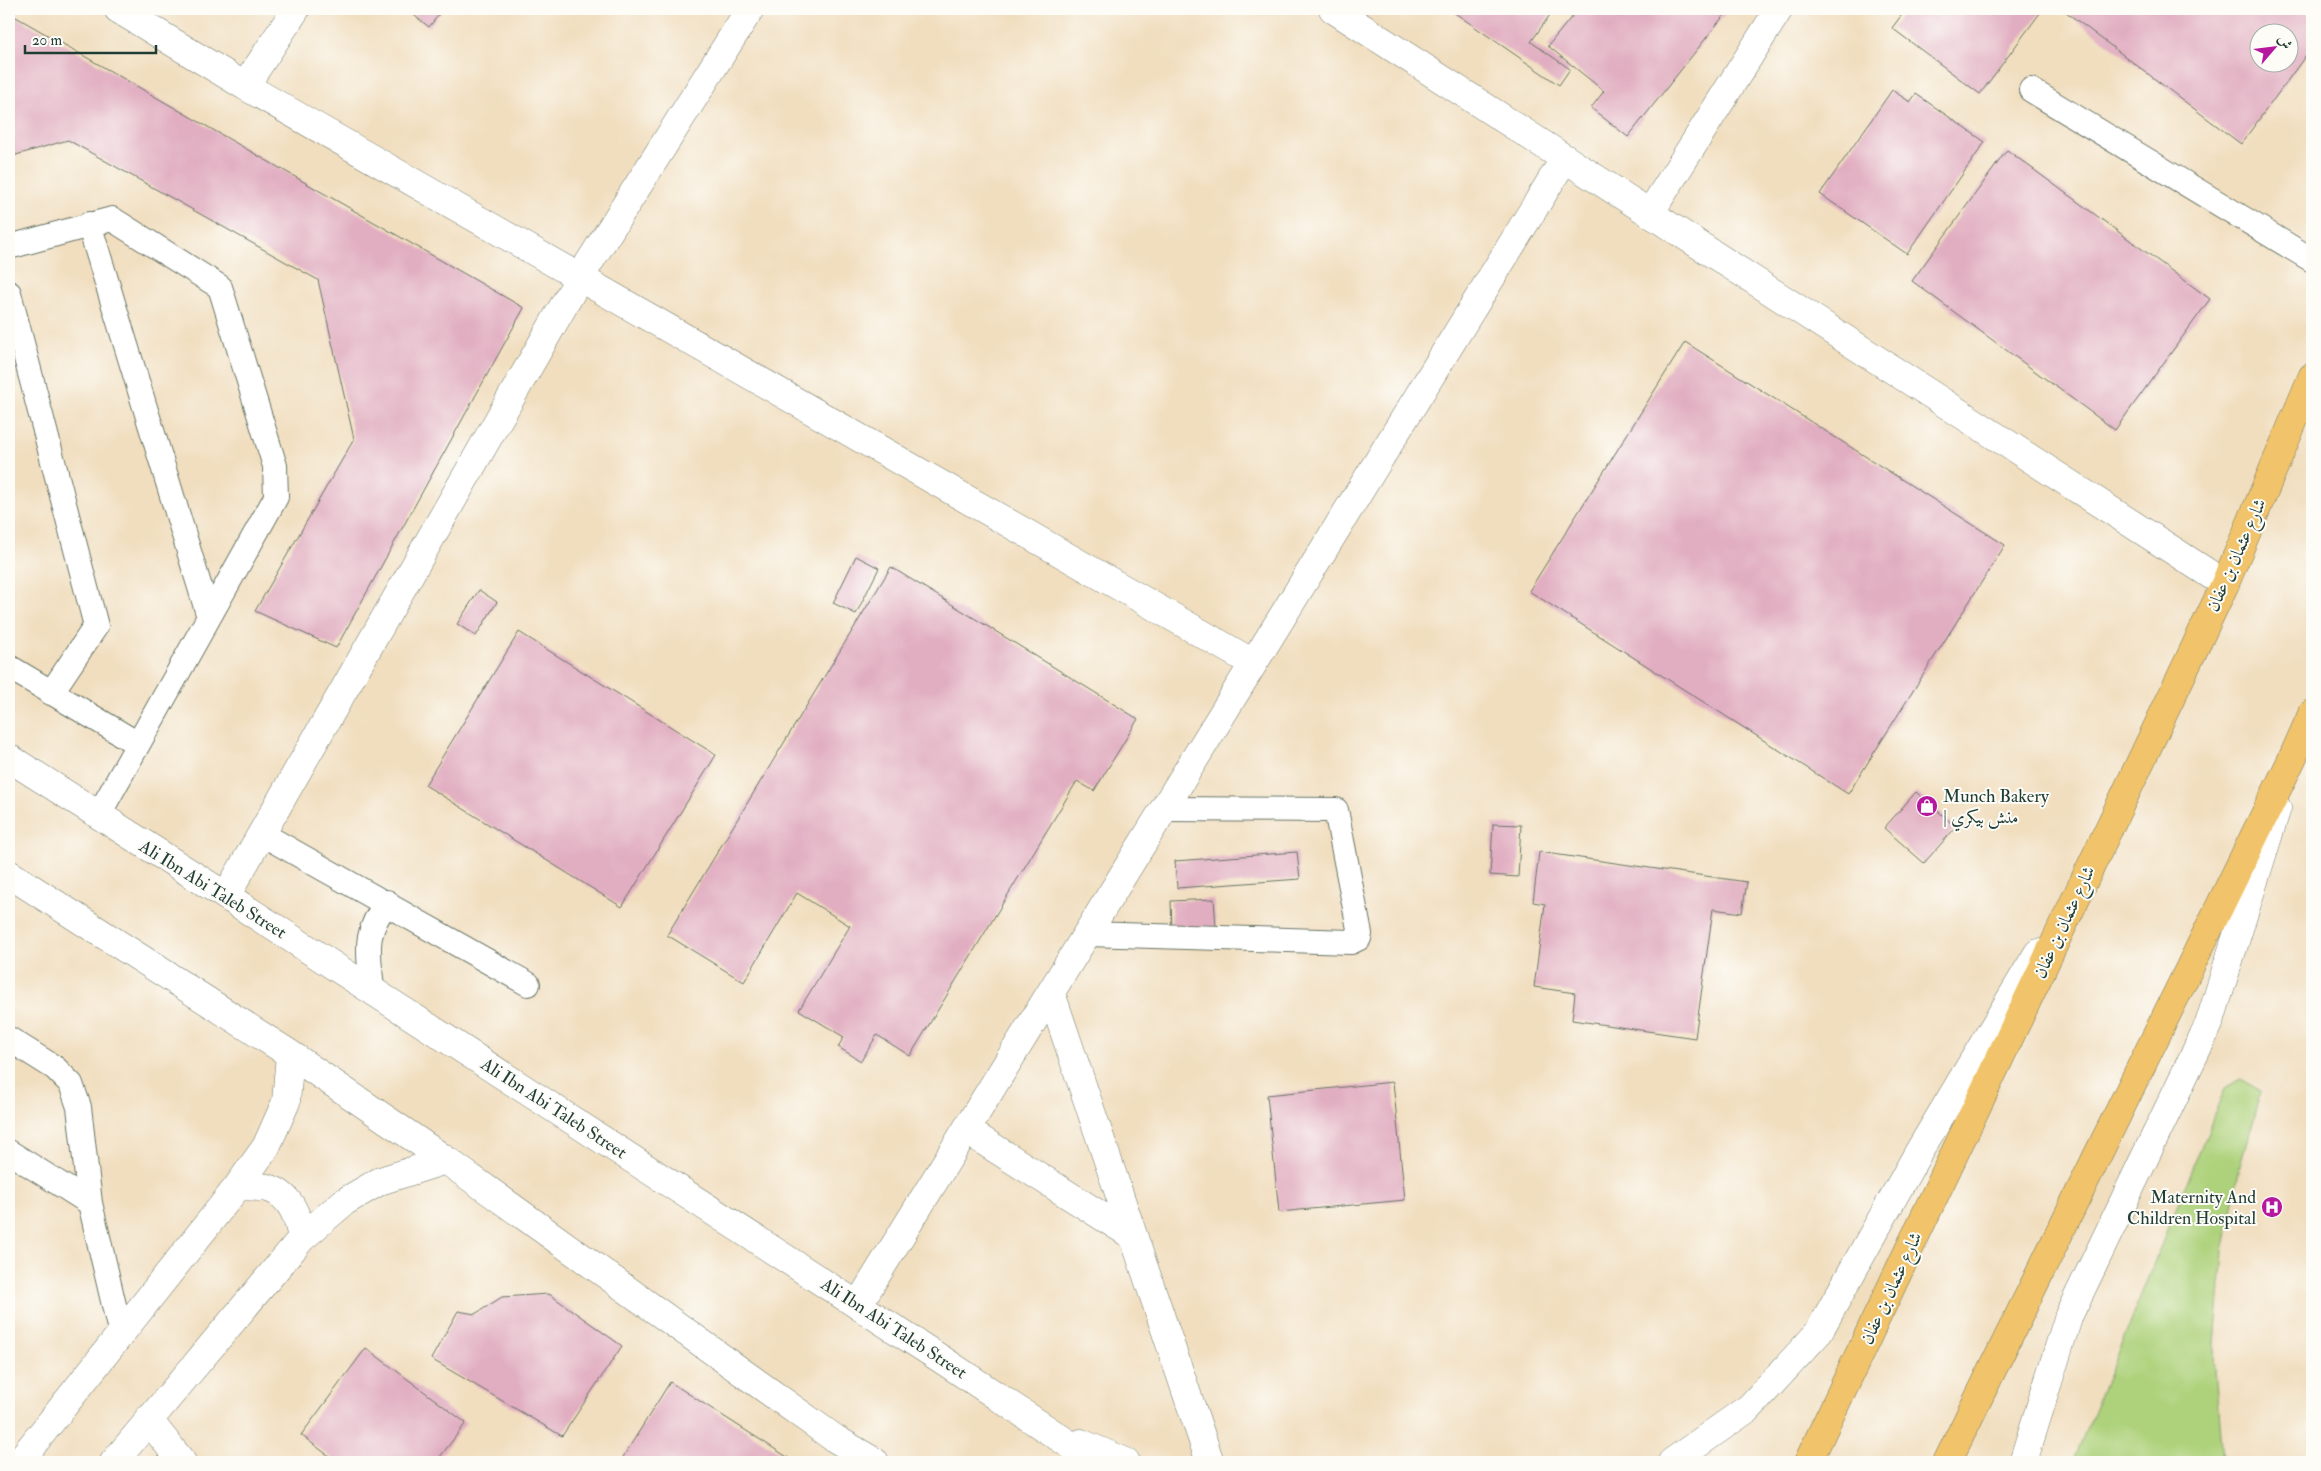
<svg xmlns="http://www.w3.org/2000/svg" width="2321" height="1471" font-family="'IM FELL Double Pica',Amiri,serif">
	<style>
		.green { fill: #aed27b; stroke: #668858 }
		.building { fill: #e1aec1; fill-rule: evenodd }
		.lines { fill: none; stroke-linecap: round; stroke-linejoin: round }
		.service-casing { stroke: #687565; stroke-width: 26 }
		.minor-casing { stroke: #687565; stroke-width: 29 }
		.tertiary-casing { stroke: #687565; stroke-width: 29 }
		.primary-casing { stroke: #687565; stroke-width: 29 }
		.service { stroke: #fff; stroke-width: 24 }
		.minor { stroke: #fff; stroke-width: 28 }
		.tertiary { stroke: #fff; stroke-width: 28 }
		.primary { stroke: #f1c36a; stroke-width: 28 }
		.labels { text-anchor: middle; stroke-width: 4; stroke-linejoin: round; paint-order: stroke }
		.street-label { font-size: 18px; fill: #1f3d34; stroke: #fdfcf7 }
		.poi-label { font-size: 18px; fill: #1f3d34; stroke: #fdfcf7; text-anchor: start }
	</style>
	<rect width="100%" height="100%" fill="#fdfcf7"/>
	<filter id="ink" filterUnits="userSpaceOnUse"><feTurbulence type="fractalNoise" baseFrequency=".02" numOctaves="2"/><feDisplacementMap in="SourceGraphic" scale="10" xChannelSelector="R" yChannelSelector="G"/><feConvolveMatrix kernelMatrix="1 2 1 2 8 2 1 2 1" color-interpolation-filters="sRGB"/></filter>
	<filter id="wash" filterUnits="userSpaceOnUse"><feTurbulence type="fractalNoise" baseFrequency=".0096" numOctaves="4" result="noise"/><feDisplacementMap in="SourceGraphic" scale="20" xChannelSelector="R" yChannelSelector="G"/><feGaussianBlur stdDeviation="1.12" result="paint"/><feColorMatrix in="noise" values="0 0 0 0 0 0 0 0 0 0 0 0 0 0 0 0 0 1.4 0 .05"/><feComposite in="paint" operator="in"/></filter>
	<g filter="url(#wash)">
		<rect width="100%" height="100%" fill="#f1debf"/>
		<path class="green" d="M2240 1079 2261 1091 2241 1161 2223 1252 2214 1355 2222 1462H2073L2225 1088Z"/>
		<g id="blocks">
			<path class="building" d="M406 9H443L429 27Z
				M1449 9H1554L1531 42 1570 69 1559 85Z
				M1578 9H1729L1628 137 1591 108 1604 91 1548 46Z
				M1906 9H2043L1980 94 1892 28Z
				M2062 9H2302L2312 16V47L2241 144ZM2258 32H2288V62H2258Z
				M9 13 524 308 336 648 255 611 354 439 318 280 68 140 9 157Z
				M1892 90 1910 102 1916 94 1985 142 1907 254 1820 194Z
				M2007 150 2210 299 2115 430 1912 281Z
				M1685 342 2005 545 1848 794 1529 591Z
				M856 556 879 568 856 614 833 603Z
				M891 567 1138 719 1094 791 1077 781 910 1056 877 1035 861 1061 838 1047 844 1037 799 1010 850 926 797 893 744 982 667 935Z
				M479 590 497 602 476 636 457 624Z
				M519 632 716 755 622 907 425 785Z
				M1916 792 1956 827 1924 863 1884 828Z
				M1493 824 1521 825 1518 877 1490 875Z
				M1297 852 1300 879 1177 888 1175 861Z
				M1539 852 1747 882 1742 913 1713 909 1695 1038 1572 1020 1575 993 1534 987 1545 904 1533 902Z
				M1214 899 1216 927 1172 930 1171 901Z
				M1393 1082 1405 1200 1279 1212 1267 1095Z
				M549 1294 622 1346 562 1436 431 1359 458 1311 475 1314 502 1297Z
				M366 1348 466 1423 436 1462H337L301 1435Z
				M670 1382 795 1462H620Z"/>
		</g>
	</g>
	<g filter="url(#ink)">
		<use href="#blocks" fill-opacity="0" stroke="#687565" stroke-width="1"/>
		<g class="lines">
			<g class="service-casing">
				<path id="service" d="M2031 90 2312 260
					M89 224 209 617
					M9 247 112 219 220 287 275 466 276 497 98 816
					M9 293 96 626 51 693
					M9 667 138 744
					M262 834 528 984
					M1087 934 1351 942 1359 938 1360 934 1336 810 1163 809
					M372 990C369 951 362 936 387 902
					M9 1039 55 1068 71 1084 79 1107 90 1203 121 1335
					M9 1152 90 1203"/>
			</g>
			<g class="minor-casing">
				<path id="minor" d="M118 9 245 86 1253 663
					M1333 9 2225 584
					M245 86 296 9
					M1650 213 1779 9
					M226 896 580 277 750 9
					M1051 993 1210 1462
					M966 1130 1133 1236
					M858 1305 1565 158
					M148 1419 182 1462"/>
			</g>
			<g class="tertiary-casing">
				<path id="tertiary" d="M9 758 226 896 944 1361 1096 1462
					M9 874 290 1054 446 1160 834 1438 875 1462
					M238 1186C248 1187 262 1186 271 1189 292 1197 298 1218 302 1238
					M1081 1443 1126 1462
					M19 1462 238 1186 266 1147 286 1102 290 1054
					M114 1462 302 1238 344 1202 380 1181 446 1160
					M1672 1462 1750 1407 1818 1333 1918 1153 2038 953
					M2023 1462 2069 1315 2209 1024 2277 808"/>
			</g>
			<g class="primary-casing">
				<path id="primary" d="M1808 1462 2225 584 2312 377
					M1947 1462 2292 759 2312 714"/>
			</g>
			<use href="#service" class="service"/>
			<use href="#minor" class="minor"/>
			<use href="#tertiary" class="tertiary"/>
			<use href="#primary" class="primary"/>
		</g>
	</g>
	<defs>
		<g id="shop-disc" transform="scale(1.125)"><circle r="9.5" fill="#b5179e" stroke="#fdfcf7"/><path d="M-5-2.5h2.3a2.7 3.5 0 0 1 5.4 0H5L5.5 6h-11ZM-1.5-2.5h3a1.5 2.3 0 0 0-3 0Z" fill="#fff"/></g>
		<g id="hospital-disc" transform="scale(1.125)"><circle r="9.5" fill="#b5179e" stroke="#fdfcf7"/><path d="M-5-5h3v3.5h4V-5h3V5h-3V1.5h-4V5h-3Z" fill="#fff"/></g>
	</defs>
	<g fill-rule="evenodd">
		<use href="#shop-disc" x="1927" y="806"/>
		<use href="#hospital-disc" x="2272" y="1207"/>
	</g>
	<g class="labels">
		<g class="street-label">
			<text transform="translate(2236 555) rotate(-66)" y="6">شارع عثمان بن عفان</text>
			<text transform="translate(213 889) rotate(32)" y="6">Ali Ibn Abi Taleb Street</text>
			<text transform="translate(2064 922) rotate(-65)" y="6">شارع عثمان بن عفان</text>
			<text transform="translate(554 1108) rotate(33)" y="6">Ali Ibn Abi Taleb Street</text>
			<text transform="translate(1891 1288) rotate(-65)" y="6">شارع عثمان بن عفان</text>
			<text transform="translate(894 1328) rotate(33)" y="6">Ali Ibn Abi Taleb Street</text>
		</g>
		<g class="poi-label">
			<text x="1943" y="802">Munch Bakery<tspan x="1943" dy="21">| منش بيكري</tspan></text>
			<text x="2256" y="1203" text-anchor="end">Maternity And<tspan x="2256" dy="21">Children Hospital</tspan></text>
		</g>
	</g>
	<rect width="2321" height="1471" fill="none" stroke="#fdfcf7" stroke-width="30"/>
	<g transform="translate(2274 48) rotate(62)"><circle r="24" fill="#fdfcf7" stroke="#a4b0a9"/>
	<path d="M0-4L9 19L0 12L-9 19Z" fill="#b5179e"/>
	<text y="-8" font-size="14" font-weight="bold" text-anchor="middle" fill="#1f3d34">ش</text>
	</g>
	<path d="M25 45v8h131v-8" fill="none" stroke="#1f3d34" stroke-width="2.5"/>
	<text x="32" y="45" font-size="15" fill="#1f3d34" stroke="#fdfcf7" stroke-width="4" paint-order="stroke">20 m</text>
</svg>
